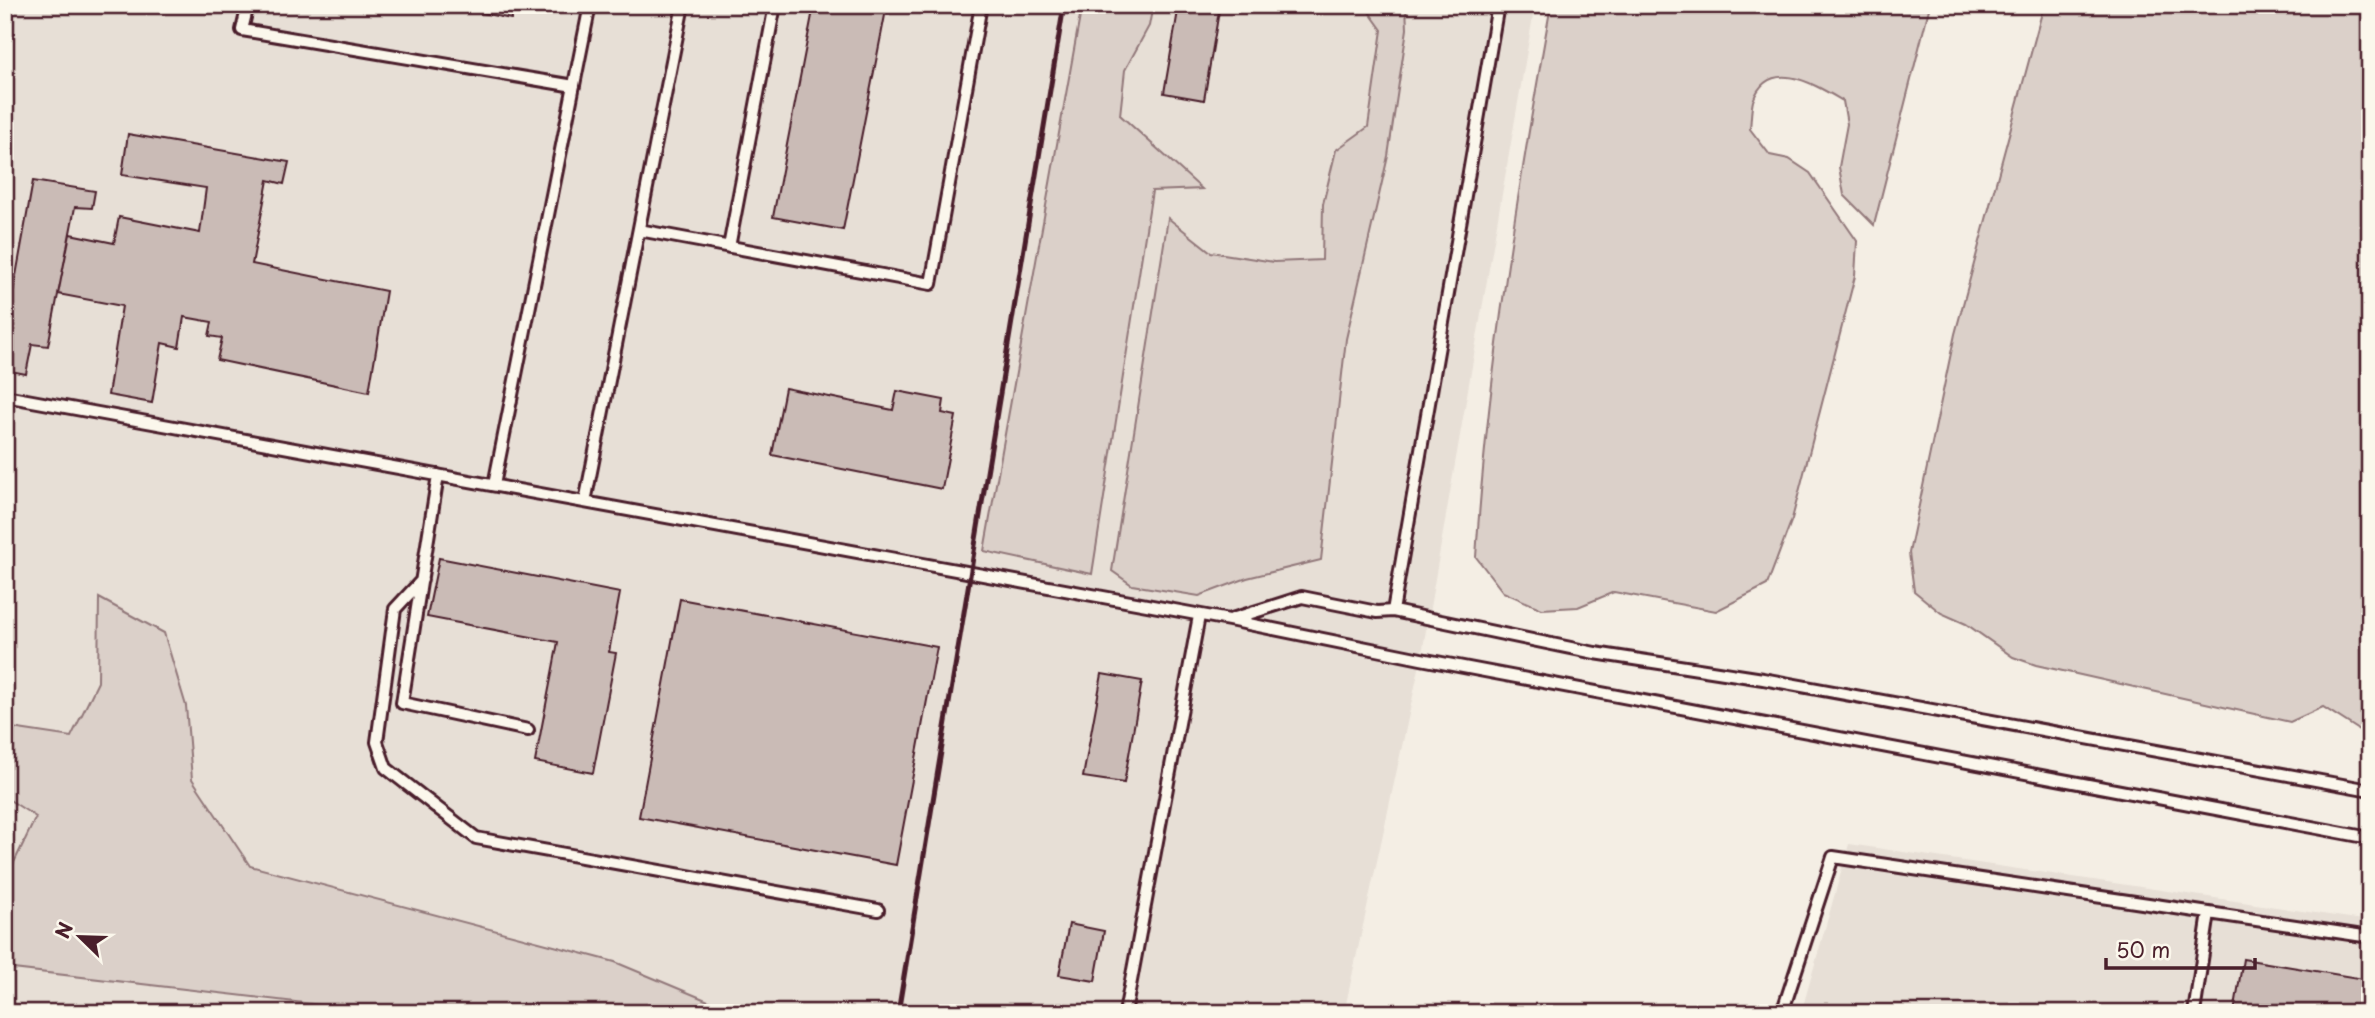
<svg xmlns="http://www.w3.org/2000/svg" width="2375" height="1018" font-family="'Playpen Sans',sans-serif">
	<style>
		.built { fill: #e7dfd6 }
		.green { fill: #dbd0c9; stroke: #92787a; stroke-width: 2 }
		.building { fill: #cabbb6; stroke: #4a1f2b; stroke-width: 2 }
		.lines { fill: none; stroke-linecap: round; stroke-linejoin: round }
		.lane-casing { stroke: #4a1f2b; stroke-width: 16 }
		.lane { stroke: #fbf7ec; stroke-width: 10 }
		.rail { stroke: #4a1f2b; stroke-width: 5 }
	</style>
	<rect width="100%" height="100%" fill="#f4eee4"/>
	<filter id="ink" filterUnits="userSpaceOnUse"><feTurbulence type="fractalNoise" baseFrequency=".0143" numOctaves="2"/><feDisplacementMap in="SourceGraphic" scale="14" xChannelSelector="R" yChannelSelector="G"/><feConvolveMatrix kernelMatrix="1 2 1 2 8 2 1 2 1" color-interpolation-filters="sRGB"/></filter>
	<g filter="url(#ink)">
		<path class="built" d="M5 5H1535L1421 659 1344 1013H5Z
			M1849 844 2370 921V1013H1801Z"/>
		<path class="green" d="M1082 5H1153L1149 26 1125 70 1120 115 1202 189 1152 191 1092 574 984 551Z
			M1364 5H1406L1407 29 1388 156 1346 339 1321 560 1247 578 1199 596 1132 585 1112 571 1168 218 1211 252 1274 262 1322 260 1323 204 1336 150 1368 127 1382 30Z
			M1551 5H1930L1874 225 1844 195 1839 167 1847 124 1843 101C1817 86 1769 55 1753 101 1751 109 1751 120 1750 129L1770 155 1789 159 1810 173 1857 241 1855 276 1792 519 1767 585 1716 611 1614 592 1578 607 1542 609 1503 592 1476 557C1488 372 1518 188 1551 5Z
			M2044 5H2370V737L2323 707 2290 722 2036 665 2013 657 1966 624 1941 613 1914 591 1909 553 1955 334Z
			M99 598 164 633 186 706 192 779 250 866 615 962 737 1013H390L5 968V881L36 817 5 797V727L71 737 98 682Z"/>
		<path class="building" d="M444 5H513L511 19Z
			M814 5H887L843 230 773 217Z
			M1179 5H1220L1204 100 1164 93Z
			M128 134 289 162 284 184 268 180 252 264 386 291 369 392 217 360 222 338 209 336 212 322 184 317 179 347 162 343 152 403 108 395 122 306 58 294 70 234 114 243 119 217 200 233 206 188 122 175Z
			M33 181 95 191 92 208 75 207 48 346 32 344 26 374 5 370V337Z
			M785 388 893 410 897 391 944 400 942 413 956 416 942 489 772 455Z
			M439 558 620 593 609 652 616 653 593 773 535 762 558 642 427 617Z
			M680 599 937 647 896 865 639 817Z
			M1102 674 1142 681 1124 783 1083 777Z
			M1069 924 1104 931 1095 981 1059 975Z
			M2243 959 2370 980V1013H2234Z"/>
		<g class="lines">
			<g class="lane-casing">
				<path id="lane" d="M248 5 242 30 574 86
					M639 230 931 284 981 5
					M729 247 775 5
					M5 396 1229 620 1421 659 2370 838
					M438 475 402 703 528 730
					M494 485 590 5
					M585 502 683 5
					M422 580 395 609 377 742 386 768 476 838 878 910
					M1393 611 1498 5
					M1232 619 1302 597 1377 612 1393 611 1595 653 1763 679 2370 790
					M1125 1013 1199 616
					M1782 1013 1833 857 2209 913
					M2194 1013 2209 913 2370 937"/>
			</g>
			<use href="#lane" class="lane"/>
			<path class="rail" d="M898 1013 1064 5"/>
		</g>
	</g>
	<rect width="2375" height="1018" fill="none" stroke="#fbf7ec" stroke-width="28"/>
	<rect x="14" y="14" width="2347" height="990" fill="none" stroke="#4a1f2b" stroke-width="2.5" filter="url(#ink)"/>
	<g transform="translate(80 937) rotate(293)" stroke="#fbf7ec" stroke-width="5" paint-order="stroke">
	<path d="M0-5L12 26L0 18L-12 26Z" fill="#4a1f2b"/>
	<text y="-10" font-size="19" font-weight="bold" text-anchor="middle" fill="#4a1f2b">N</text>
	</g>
	<path d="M2106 958v10h149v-10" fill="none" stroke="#4a1f2b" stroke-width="3.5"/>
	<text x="2116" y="958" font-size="21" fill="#4a1f2b" stroke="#fbf7ec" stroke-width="5" paint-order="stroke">50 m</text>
</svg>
